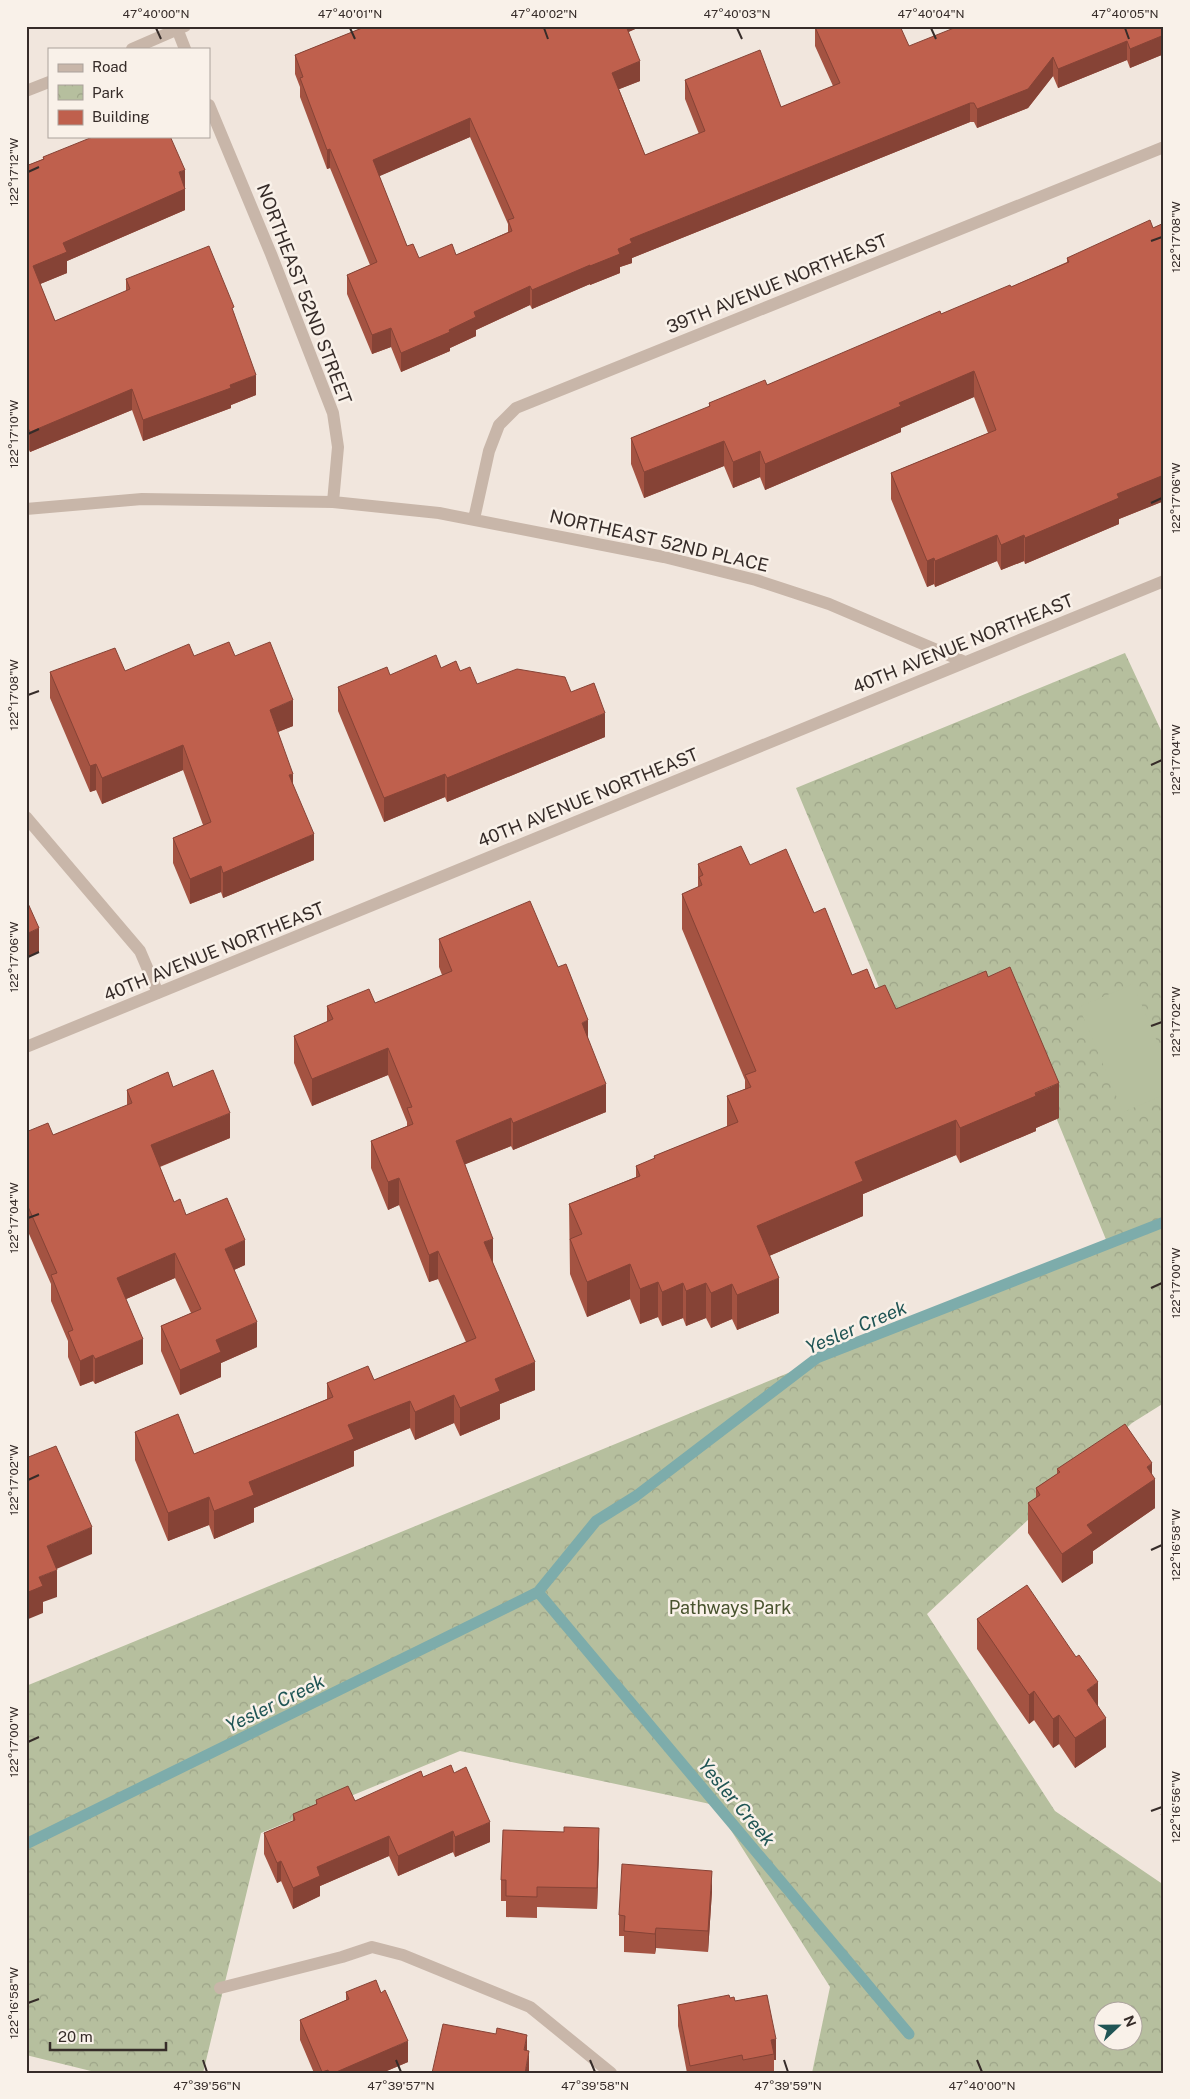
<svg xmlns="http://www.w3.org/2000/svg" width="1190" height="2099" font-family="'Public Sans',sans-serif">
	<style>
		.park { fill: url(#park-crowns); fill-rule: evenodd }
		.pitch { fill: #b6bf9e }
		.lines { fill: none; stroke-linecap: round; stroke-linejoin: round }
		.stream { stroke: #7dacab; stroke-width: 11 }
		.minor { stroke: #c8b6a9; stroke-width: 12 }
		.wall { fill: #a45342; fill-rule: evenodd }
		.shaded-wall { fill: #864336 }
		.building { fill: #bf604d; stroke: #864336; fill-rule: evenodd }
		.ticks { fill: none; stroke: #362c29; stroke-width: 2 }
		.labels { text-anchor: middle; stroke-width: 5; stroke-linejoin: round; paint-order: stroke }
		.street-label { font-size: 18px; fill: #362c29; stroke: #f9f1e9 }
		.park-label { font-size: 18px; fill: #48532e; stroke: #f9f1e9 }
		.water-label { font-size: 19px; font-style: italic; fill: #205555; stroke: #f9f1e9 }
		.neatline { fill: none; stroke: #362c29; stroke-width: 2 }
		.ticks-label { font-size: 12px; text-anchor: middle; fill: #362c29 }
	</style>
	<defs>
		<pattern id="park-crowns" width="20" height="18" patternUnits="userSpaceOnUse" patternTransform="scale(1.25)"><rect width="20" height="18" fill="#b6bf9e"/><path d="M2 6a3 3 0 1 1 6 0M12 15a3 3 0 1 1 6 0" fill="none" stroke="#9da488"/></pattern>
	</defs>
	<rect width="100%" height="100%" fill="#f1e6dd"/>
	<path class="park" d="M1125 653 1164 737V1403L1132 1423 927 1614 1055 1811 1164 1885V2073H812L830 1987 715 1805 460 1751 261 1833 203 2073H99L26 2055V1686L1107 1242 1006 995 900 1038 796 788ZM1102 2012H1132V2042H1102Z"/>
	<path class="pitch" d="M1133 984 1164 1058V1095L1123 1112 1079 1007Z"/>
	<g class="lines">
		<path class="stream" d="M538 1592 596 1521 636 1496 817 1358 1164 1222
			M26 1844 538 1592 909 2034"/>
		<path class="minor" d="M176 26 185 49
			M132 49 185 26
			M26 91 49 82
			M209 105 271 254 333 413 338 447 333 502
			M26 509 142 499 333 502 439 513 664 557 756 580 829 604 965 662
			M474 519 489 451 499 425 516 408 1164 147
			M26 817 140 951 158 993
			M26 1047 1164 581
			M220 1988 342 1957 372 1947 403 1955 530 2007 611 2073"/>
	</g>
	<path class="wall" d="M367 26H642L628 32 640 81 619 89 645 155 699 134 685 99V80L781 107 833 86 815 46V27L909 46 1164 26V54L1130 68 1127 60 1058 88 1053 76 1028 108 977 128 974 122H970L632 258V263L620 267V273L590 285V284L532 309 530 305 476 330V336L450 348V351L401 372 391 347 372 354 347 294V275L370 265 330 168 327 169 300 97V87L295 74V55ZM470 137 508 224V232L456 255 419 258 407 246 379 176Z
		M43 157 185 187V210L67 261V273L40 284 55 321 126 291V279L234 313 256 395 231 405V408L143 441 132 410 30 452 26 444V166L43 159Z
		M1164 223V501L1119 519V524L1025 564 1024 561 1001 570 997 561 935 587 934 584 927 587 891 499V473L988 433 974 397 901 428V432L765 490 760 477 733 488 724 466 644 498 631 464V438L709 407V403L767 385 941 314 1011 287 1067 262V258L1153 228Z
		M194 656H235L293 726 278 732 314 860 223 898 221 892 190 904 173 863V838L203 825 183 770 102 804 96 790 90 792 50 698V672L125 671Z
		M441 668 460 671 477 684 571 692 605 737 447 802 445 797 384 822 338 711V687L390 675Z
		M698 864 750 865 814 913 852 975 875 989 896 1009 988 977 1059 1118 1036 1128V1131L960 1163 956 1155 863 1194V1216L769 1256 779 1313 737 1330 732 1319 711 1328 706 1318 686 1326 683 1318 662 1326 658 1317 640 1324 630 1299 587 1317 570 1274 569 1204 636 1177V1166L654 1159V1156L727 1127V1096L745 1089V1080L682 929V894L698 887Z
		M439 939 588 1039 606 1112 513 1150 511 1146 465 1164 493 1264 535 1390 500 1404V1419L460 1436 454 1423 415 1440 410 1428 354 1451V1466L254 1508V1522L214 1539 209 1525 168 1541 135 1460V1432L194 1454 327 1399V1383L374 1380 466 1342 438 1279 429 1282 399 1205 388 1210 371 1168V1141L407 1126V1122L388 1075 312 1106 294 1063V1036L327 1022V1006L375 1003 442 975 439 967Z
		M173 1087 230 1138 160 1167 174 1202 186 1215 245 1265 234 1270 257 1347 221 1363V1377L180 1395 161 1351V1326L191 1313 175 1278 126 1299 143 1364 95 1384 93 1381 80 1386 68 1357V1341L51 1301V1284L26 1227V1132L53 1135 127 1106V1090Z
		M1057 1469 1152 1474 1155 1508 1093 1551V1563L1062 1583 1028 1533V1503L1036 1498V1488L1057 1474Z
		M977 1619 1098 1706 1106 1747 1075 1768 1059 1744 1053 1748 1034 1720 1029 1724 977 1649Z
		M454 1773 490 1842 455 1857 453 1852 398 1876 389 1856 320 1886V1896L293 1909 281 1881 277 1883 264 1854V1833L293 1821V1814L316 1804V1800L355 1801 423 1777Z
		M1164 1812V1839L1161 1835V1814Z
		M599 1849 597 1909 537 1907V1918L506 1917V1901H501V1880Z
		M712 1891 708 1952 656 1948 655 1954 624 1952V1936H619V1915Z
		M346 1992 408 2062 382 2073H314L300 2040V2020L346 2000Z
		M767 1995 776 2060H774V2073H687L678 2026V2005L730 1998 735 2001Z"/>
	<path class="shaded-wall" d="M622 26H642L622 35Z
		M1164 35V54L1130 68V49Z
		M1127 41V60L1058 88V69Z
		M1053 57V76L1028 108 977 128V109Z
		M640 61V81L612 92V73Z
		M970 103V122L632 258V263L620 267V273L590 285V266L618 249 630 239Z
		M470 118V137L373 179V160Z
		M330 149V168L327 169V150Z
		M185 170V210L67 261V273L33 287V266L63 243 179 172Z
		M590 265V284L532 309V290Z
		M530 286V305L476 330V336L450 348V351L401 372V353L449 330 474 312Z
		M391 328V347L372 354V335Z
		M974 371V397L901 428V432L765 490V464L899 403Z
		M256 375V395L231 405V408L143 441V420L230 385Z
		M132 389V410L30 452V432Z
		M724 441V466L644 498V472Z
		M760 451V477L733 488V462Z
		M1164 469V501L1119 519V524L1025 564V538L1117 494Z
		M997 535V561L935 587V561Z
		M1024 535V561L1001 570V545Z
		M934 558V584L927 587V561Z
		M293 700V726L270 735V710Z
		M605 713V737L447 802V778Z
		M183 745V770L102 804V778Z
		M96 764V790L90 792V766Z
		M293 774V799L289 775Z
		M445 774V797L384 822V798Z
		M314 834V860L223 898V873Z
		M221 866V892L190 904V879Z
		M39 928V952L26 958V934Z
		M588 1020V1048L582 1023Z
		M388 1048V1075L312 1106V1079Z
		M1059 1083V1118L1036 1128V1131L960 1163V1128Z
		M606 1084V1112L513 1150V1123Z
		M230 1113V1138L151 1170V1145Z
		M511 1118V1146L456 1168V1141Z
		M956 1120V1155L863 1194V1216L757 1261V1226L855 1162Z
		M399 1178V1205L388 1210V1182Z
		M493 1239V1266L484 1242Z
		M245 1240V1265L225 1274V1249Z
		M438 1251V1279L429 1282V1255Z
		M175 1253V1278L117 1303V1278Z
		M630 1264V1299L587 1317V1282Z
		M779 1278V1313L737 1330V1295Z
		M658 1282V1317L640 1324V1289Z
		M683 1283V1318L662 1326V1292Z
		M706 1283V1318L686 1326V1291Z
		M732 1284V1319L711 1328V1293Z
		M257 1322V1347L221 1363V1377L180 1395V1370L216 1340Z
		M143 1339V1364L95 1384V1359Z
		M93 1355V1381L80 1386V1361Z
		M535 1362V1390L500 1404V1419L460 1436V1408L495 1379Z
		M454 1395V1423L415 1440V1412Z
		M410 1401V1428L354 1451V1466L254 1508V1522L214 1539V1511L249 1482 348 1425Z
		M1152 1463V1481L1155 1479V1508L1093 1551V1563L1062 1583V1554L1087 1525 1147 1467Z
		M209 1497V1525L168 1541V1513Z
		M92 1527V1554L47 1573V1546Z
		M57 1570V1597L43 1602V1613L26 1620V1593L39 1577Z
		M1098 1682V1711L1087 1690Z
		M1034 1691V1720L1029 1724V1695Z
		M1059 1715V1744L1053 1748V1719Z
		M1106 1718V1747L1075 1768V1738Z
		M490 1822V1842L455 1857V1837Z
		M599 1828V1849L597 1909V1888Z
		M453 1831V1852L398 1876V1856Z
		M389 1836V1856L320 1886V1896L293 1909V1888L317 1867Z
		M281 1861V1881L277 1883V1863Z
		M712 1871V1891L708 1952V1931Z
		M656 1928V1948L655 1954V1934Z
		M527 2035V2055L524 2050Z
		M776 2039V2060H774V2054L771 2040Z
		M408 2041V2062L382 2073H334Z
		M529 2051V2073H525Z
		M328 2070V2073H322V2072Z"/>
	<path class="building" d="M367 26H626L640 61 612 73 645 155 705 131 685 80 760 50 781 107 840 83 815 27 816 26H900L909 46 959 26H1164V35L1130 49 1127 41 1058 69 1053 57 1028 89 977 109 974 103H970L630 239 632 243 618 249 620 254 590 266V265L532 290 530 286 474 312 476 317 449 330 450 332 401 353 391 328 372 335 347 275 377 262 330 149 327 150 300 78 303 77 295 55ZM470 118 514 218 508 220 512 231 456 255 452 244 419 258 413 244 407 246 373 160Z
		M95 136H170L185 170 179 172 185 189 63 243 67 252 33 266 55 321 130 289 126 279 209 246 234 307 232 308 256 375 230 385 231 388 143 420 132 389 30 432 26 424V166L44 159 43 157Z
		M1150 220 1153 228 1164 223V469L1162 470 1164 475 1117 494 1119 498 1025 538 1024 535 1001 545 997 535 935 561 934 558 927 561 891 473 996 430 974 371 899 403 901 406 765 464 760 451 733 462 724 441 644 472 631 438 710 406 709 403 765 380 767 385 940 311 941 314 1010 285 1011 287 1069 262 1067 258Z
		M229 642 235 656 270 642 293 700 270 710 293 774 289 775 314 834 223 873 221 866 190 879 173 838 211 822 183 745 102 778 96 764 90 766 50 672 115 648 125 671 189 644 194 656Z
		M436 655 441 668 456 661 460 671 470 667 477 684 517 669 565 677 571 692 594 683 605 713 447 778 445 774 384 798 338 687 387 667 390 675Z
		M741 846 750 865 786 849 814 913 825 908 852 975 867 969 875 989 885 985 896 1009 986 971 988 977 1010 967 1059 1083 1035 1093 1036 1096 960 1128 956 1120 855 1162 863 1181 757 1226 779 1278 737 1295 732 1284 711 1293 706 1283 686 1291 683 1283 662 1292 658 1282 640 1289 630 1264 587 1282 570 1239 582 1234 569 1204 640 1176 636 1166 655 1158 654 1156 738 1122 727 1096 751 1087 745 1075 756 1071 682 894 702 885 699 877 703 875 698 864Z
		M26 899 39 928 26 934Z
		M530 901 558 967 566 964 588 1020 582 1023 606 1084 513 1123 511 1118 456 1141 493 1239 484 1242 535 1362 495 1379 500 1391 460 1408 454 1395 415 1412 410 1401 348 1425 354 1439 249 1482 254 1495 214 1511 209 1497 168 1513 135 1432 178 1414 194 1454 333 1397 327 1383 368 1366 374 1380 476 1338 438 1251 429 1255 399 1178 388 1182 371 1141 413 1124 407 1108 412 1107 388 1048 312 1079 294 1036 333 1019 327 1006 369 989 375 1003 452 971 439 939Z
		M213 1070 230 1113 151 1145 174 1202 180 1199 186 1215 227 1198 245 1240 225 1249 257 1322 216 1340 221 1352 180 1370 161 1326 201 1309 175 1253 117 1278 143 1339 95 1359 93 1355 80 1361 68 1332 73 1330 51 1275 57 1273 26 1202V1132L48 1123 53 1135 132 1103 127 1090 168 1072 173 1087Z
		M1125 1424 1152 1463 1147 1467 1155 1479 1087 1525 1093 1533 1062 1554 1028 1503 1040 1495 1036 1488 1060 1472 1057 1469Z
		M56 1446 92 1527 47 1546 57 1570 39 1577 43 1586 26 1593V1458Z
		M1027 1585 1076 1657 1079 1655 1098 1682 1087 1690 1106 1718 1075 1738 1059 1715 1053 1719 1034 1691 1029 1695 977 1619Z
		M451 1765 454 1773 466 1767 490 1822 455 1837 453 1831 398 1856 389 1836 317 1867 320 1876 293 1888 281 1861 277 1863 264 1833 295 1820 293 1814 317 1804 316 1800 348 1786 355 1801 421 1771 423 1777Z
		M1164 1812V1819L1161 1814Z
		M564 1827 599 1828 597 1888 537 1887V1897L506 1896V1880H501L503 1830 564 1832Z
		M622 1864 712 1871 708 1931 656 1928 655 1934 624 1931 625 1916 619 1915Z
		M376 1980 381 1993 385 1990 408 2041 334 2073H329L328 2070 322 2072 300 2020 349 1999 346 1992Z
		M729 1995 730 1998 734 1997 735 2001 767 1995 776 2039 771 2040 774 2054 743 2060 742 2055 690 2066 678 2005Z
		M443 2024 496 2034 497 2028 527 2035 524 2050 529 2051 525 2073H432Z"/>
	<path class="ticks" d="M156 28 161 39M350 28 355 39M544 28 548 39M737 28 742 39M931 28 936 39M1125 28 1129 39M28 172 39 167M1151 241 1162 237M28 434 39 429M1151 503 1162 498M28 695 39 691M1151 765 1162 760M28 957 39 952M1151 1026 1162 1022M28 1218 39 1214M1151 1288 1162 1283M28 1480 39 1475M1151 1550 1162 1545M28 1742 39 1737M1151 1811 1162 1807M28 2003 39 1999M203 2060 207 2072M396 2060 401 2072M590 2060 595 2072M784 2060 788 2072M977 2060 982 2072"/>
	<g class="labels">
		<g class="street-label">
			<text transform="translate(777 284) rotate(-22)" y="6">39TH AVENUE NORTHEAST</text>
			<text transform="translate(304 294) rotate(69)" y="6">NORTHEAST 52ND STREET</text>
			<text transform="translate(659 541) rotate(13)" y="6">NORTHEAST 52ND PLACE</text>
			<text transform="translate(963 644) rotate(-22)" y="6">40TH AVENUE NORTHEAST</text>
			<text transform="translate(588 798) rotate(-22)" y="6">40TH AVENUE NORTHEAST</text>
			<text transform="translate(214 952) rotate(-22)" y="6">40TH AVENUE NORTHEAST</text>
		</g>
		<g class="park-label">
			<text x="730" y="1614">Pathways Park</text>
		</g>
		<g class="water-label">
			<text transform="translate(856 1327) rotate(-23)" y="7">Yesler Creek</text>
			<text transform="translate(275 1703) rotate(-26)" y="7">Yesler Creek</text>
			<text transform="translate(737 1802) rotate(50)" y="7">Yesler Creek</text>
		</g>
	</g>
	<rect width="1190" height="2099" fill="none" stroke="#f9f1e9" stroke-width="55"/>
	<rect x="48" y="48" width="162" height="90" fill="#f9f1e9" stroke="#aba29c"/>
	<rect x="58" y="64" width="25" height="8" fill="#c8b6a9" stroke="#aba29c"/>
	<text x="92" y="72" font-size="15" fill="#362c29">Road</text>
	<rect x="58" y="85" width="25" height="15" fill="url(#park-crowns)" stroke="#aba29c"/>
	<text x="92" y="98" font-size="15" fill="#362c29">Park</text>
	<rect x="58" y="110" width="25" height="15" fill="#bf604d" stroke="#aba29c"/>
	<text x="92" y="122" font-size="15" fill="#362c29">Building</text>
	<g transform="translate(1118 2026) rotate(68)"><circle r="24" fill="#f9f1e9" stroke="#aba29c"/>
	<path d="M0-4L9 19L0 12L-9 19Z" fill="#205555"/>
	<text y="-8" font-size="14" font-weight="bold" text-anchor="middle" fill="#362c29">N</text>
	</g>
	<path d="M50 2042v8h116v-8" fill="none" stroke="#362c29" stroke-width="2.5"/>
	<text x="58" y="2042" font-size="15" fill="#362c29" stroke="#f9f1e9" stroke-width="4" paint-order="stroke">20 m</text>
	<rect x="28" y="28" width="1134" height="2044" class="neatline"/>
	<g class="ticks-label">
		<text x="156" y="18">47°40'00"N</text>
		<text x="350" y="18">47°40'01"N</text>
		<text x="544" y="18">47°40'02"N</text>
		<text x="737" y="18">47°40'03"N</text>
		<text x="931" y="18">47°40'04"N</text>
		<text x="1125" y="18">47°40'05"N</text>
		<text transform="translate(14 172) rotate(-90)" y="4">122°17'12"W</text>
		<text transform="translate(1176 237) rotate(-90)" y="4">122°17'08"W</text>
		<text transform="translate(14 434) rotate(-90)" y="4">122°17'10"W</text>
		<text transform="translate(1176 498) rotate(-90)" y="4">122°17'06"W</text>
		<text transform="translate(14 695) rotate(-90)" y="4">122°17'08"W</text>
		<text transform="translate(1176 760) rotate(-90)" y="4">122°17'04"W</text>
		<text transform="translate(14 957) rotate(-90)" y="4">122°17'06"W</text>
		<text transform="translate(1176 1022) rotate(-90)" y="4">122°17'02"W</text>
		<text transform="translate(14 1218) rotate(-90)" y="4">122°17'04"W</text>
		<text transform="translate(1176 1283) rotate(-90)" y="4">122°17'00"W</text>
		<text transform="translate(14 1480) rotate(-90)" y="4">122°17'02"W</text>
		<text transform="translate(1176 1545) rotate(-90)" y="4">122°16'58"W</text>
		<text transform="translate(14 1742) rotate(-90)" y="4">122°17'00"W</text>
		<text transform="translate(1176 1807) rotate(-90)" y="4">122°16'56"W</text>
		<text transform="translate(14 2003) rotate(-90)" y="4">122°16'58"W</text>
		<text x="207" y="2090">47°39'56"N</text>
		<text x="401" y="2090">47°39'57"N</text>
		<text x="595" y="2090">47°39'58"N</text>
		<text x="788" y="2090">47°39'59"N</text>
		<text x="982" y="2090">47°40'00"N</text>
	</g>
</svg>
